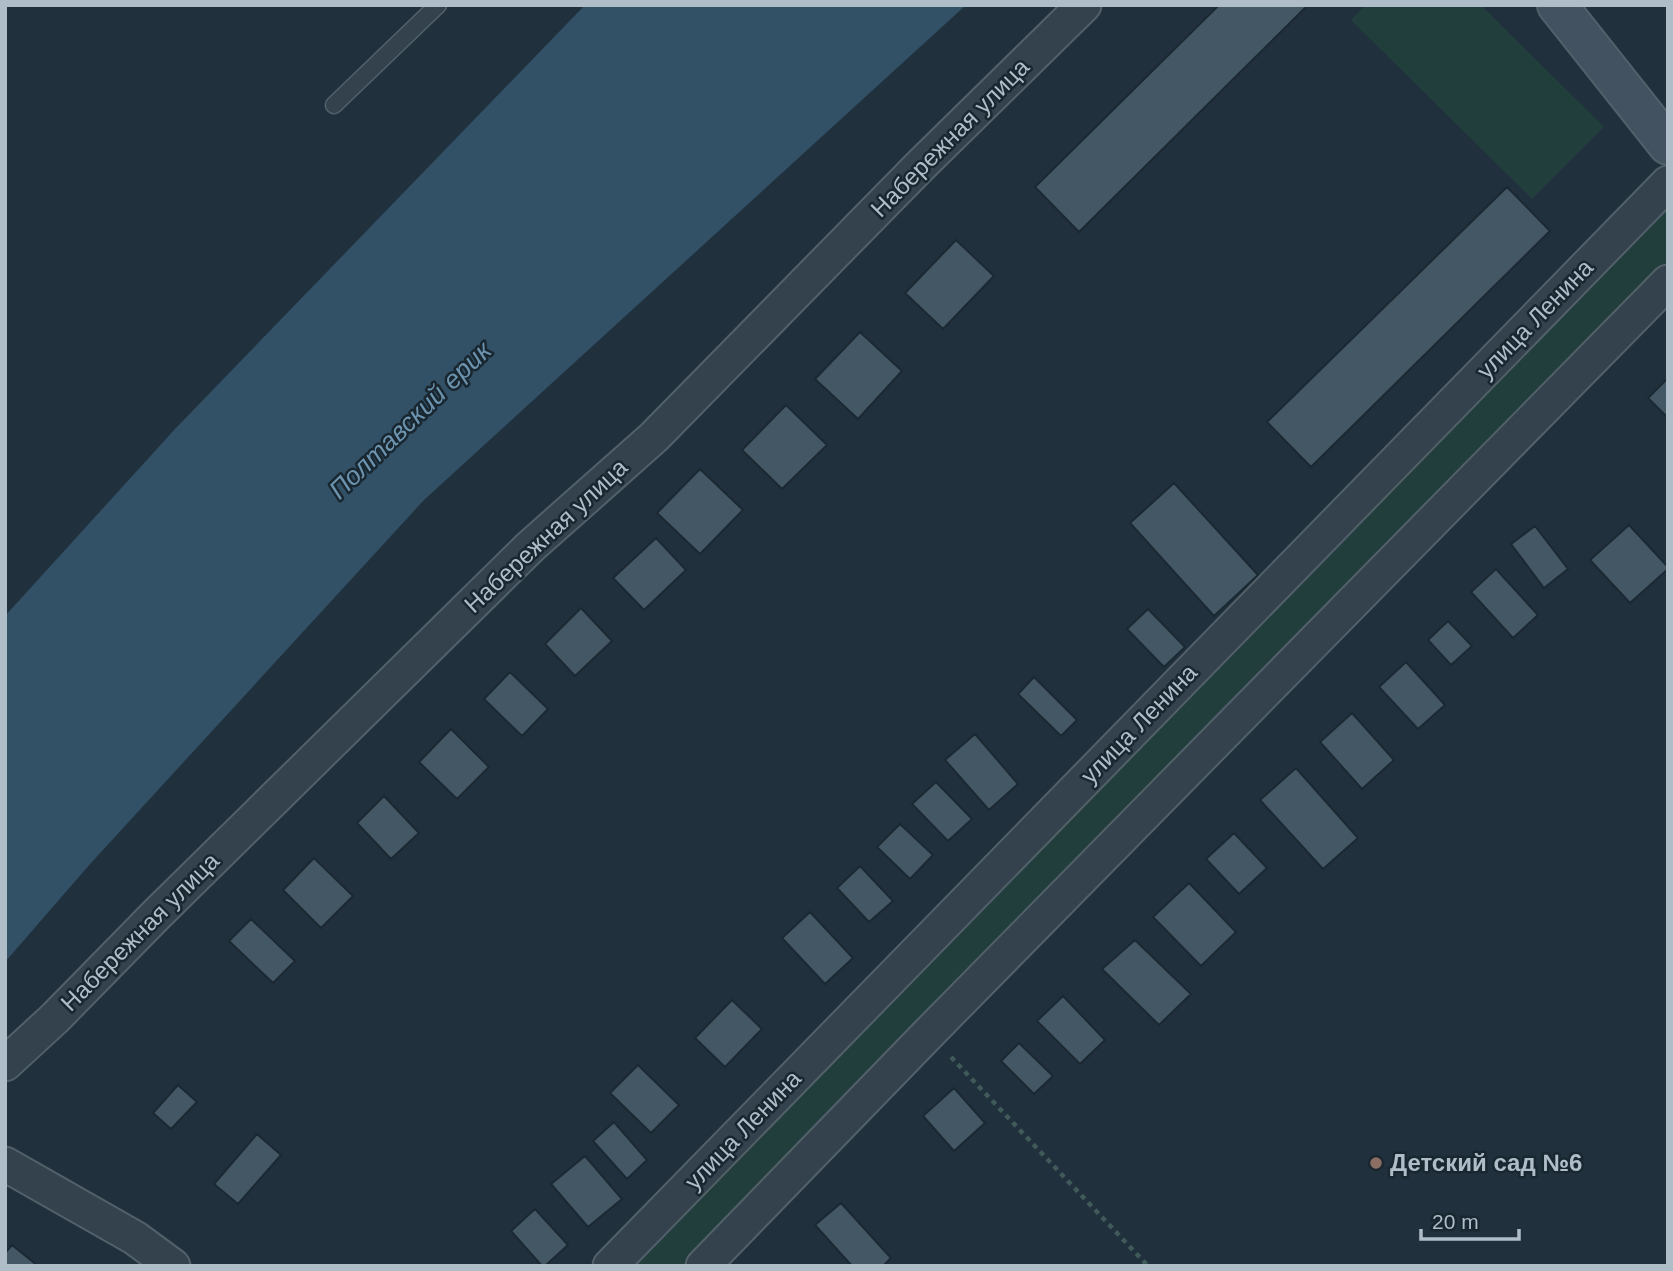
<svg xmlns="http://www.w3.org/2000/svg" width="1673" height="1271" font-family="Helvetica,sans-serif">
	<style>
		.green { fill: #223e3c }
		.water { fill: #325066 }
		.building { fill: #445764; stroke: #1b2933; stroke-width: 2 }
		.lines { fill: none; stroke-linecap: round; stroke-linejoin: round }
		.lane-casing { stroke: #52606a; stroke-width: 19 }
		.street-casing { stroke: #52606a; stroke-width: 37 }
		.secondary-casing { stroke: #52606a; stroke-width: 42 }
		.path { stroke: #405a59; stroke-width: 4.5; stroke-dasharray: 5 5; stroke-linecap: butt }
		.lane { stroke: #34424d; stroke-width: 16 }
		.street { stroke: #34424d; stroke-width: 33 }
		.secondary { stroke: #425260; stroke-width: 38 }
		.education-dot { fill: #8d6e63; stroke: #192731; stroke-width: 2.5 }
		.labels { text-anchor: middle; stroke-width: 5; stroke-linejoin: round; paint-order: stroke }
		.street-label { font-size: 24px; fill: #afbdc9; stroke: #192731 }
		.poi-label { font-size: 24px; font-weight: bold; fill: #afbdc9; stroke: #192731; text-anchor: start }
		.water-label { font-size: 26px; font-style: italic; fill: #6d94af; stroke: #192731 }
	</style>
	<rect width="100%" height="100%" fill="#20313d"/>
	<path class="green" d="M1366 5H1481L1604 127 1532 199 1351 20Z
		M1668 189V296L696 1266H620Z"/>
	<path class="water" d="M585 5H966L424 500 91 863 5 962V616L175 429Z"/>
	<path class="building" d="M1219 5H1308L1079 232 1035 187Z
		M1507 187 1550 231 1311 467 1267 422Z
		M956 240 994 276 943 329 905 293Z
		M860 332 902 371 858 419 815 379Z
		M1667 379 1668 380V418L1648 398Z
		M786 405 827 445 782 489 742 450Z
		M700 469 743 510 700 554 657 513Z
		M1174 483 1258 575 1214 616 1130 523Z
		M1629 525 1668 567V569L1630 603 1590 560Z
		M1535 526 1568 569 1544 588 1511 544Z
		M656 538 686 570 644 610 613 578Z
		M1496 569 1538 615 1513 638 1471 592Z
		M581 608 612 641 575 676 545 644Z
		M1148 609 1185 647 1164 667 1127 629Z
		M1448 621 1472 646 1451 665 1428 640Z
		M1406 662 1445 705 1418 729 1379 687Z
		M510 672 548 709 522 736 484 699Z
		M1034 677 1077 720 1061 736 1018 694Z
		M1352 713 1394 760 1362 789 1320 742Z
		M451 729 489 767 457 799 419 762Z
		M975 734 1018 784 989 810 945 760Z
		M1296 768 1358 838 1323 869 1260 800Z
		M936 782 972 819 948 841 912 804Z
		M384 796 419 833 391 859 357 823Z
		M900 824 933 855 910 879 877 847Z
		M1234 833 1267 868 1239 894 1206 859Z
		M314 858 353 896 321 928 283 890Z
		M860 866 893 901 869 922 837 888Z
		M1189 883 1236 932 1201 966 1153 917Z
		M810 912 853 958 825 984 782 938Z
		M251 919 295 961 273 983 229 941Z
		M1135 940 1191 994 1159 1025 1102 969Z
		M1063 996 1105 1040 1080 1064 1037 1021Z
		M732 1000 762 1029 725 1067 695 1038Z
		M1019 1043 1053 1076 1034 1094 1001 1061Z
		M638 1065 679 1105 651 1133 610 1093Z
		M178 1085 197 1102 171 1129 153 1113Z
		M954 1088 985 1123 954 1151 923 1116Z
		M614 1122 647 1160 627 1179 593 1141Z
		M257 1134 281 1155 238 1204 214 1184Z
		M585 1156 622 1199 588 1227 551 1184Z
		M841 1203 891 1258 883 1266H852L815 1225Z
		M535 1209 568 1245 545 1266H542L511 1231Z
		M12 1245 38 1266H5V1253Z"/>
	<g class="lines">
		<g class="lane-casing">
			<path id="lane" d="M334 105 438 5"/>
		</g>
		<g class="street-casing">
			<path id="street" d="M5 1064 55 1018 157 914 530 547 654 437 920 166 1084 5
				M5 1164 135 1238 173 1266
				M610 1266 1668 183
				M703 1266 929 1033 1668 282"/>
		</g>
		<g class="secondary-casing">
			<path id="secondary" d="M1557 5 1668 145"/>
		</g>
		<path class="path" d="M951 1057 1148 1266"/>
		<use href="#lane" class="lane"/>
		<use href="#street" class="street"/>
		<use href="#secondary" class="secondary"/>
	</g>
	<circle class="education-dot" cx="1376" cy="1163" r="7"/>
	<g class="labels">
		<g class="street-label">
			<text transform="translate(950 138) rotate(-45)" y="8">Набережная улица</text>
			<text transform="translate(1535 319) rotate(-46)" y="8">улица Ленина</text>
			<text transform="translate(546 536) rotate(-43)" y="8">Набережная улица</text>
			<text transform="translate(1139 724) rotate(-46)" y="8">улица Ленина</text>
			<text transform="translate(140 932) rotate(-45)" y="8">Набережная улица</text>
			<text transform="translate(743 1130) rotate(-46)" y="8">улица Ленина</text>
		</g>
		<g class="poi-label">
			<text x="1390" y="1171">Детский сад №6</text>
		</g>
		<g class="water-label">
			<text transform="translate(410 420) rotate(-44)" y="9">Полтавский ерик</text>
		</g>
	</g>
	<rect width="1673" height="1271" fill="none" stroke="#afbdc9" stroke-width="14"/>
	<path d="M1421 1229v10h98v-10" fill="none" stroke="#afbdc9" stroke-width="3.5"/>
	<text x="1432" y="1229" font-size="21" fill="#afbdc9" stroke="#192731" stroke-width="5" paint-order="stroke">20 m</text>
</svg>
